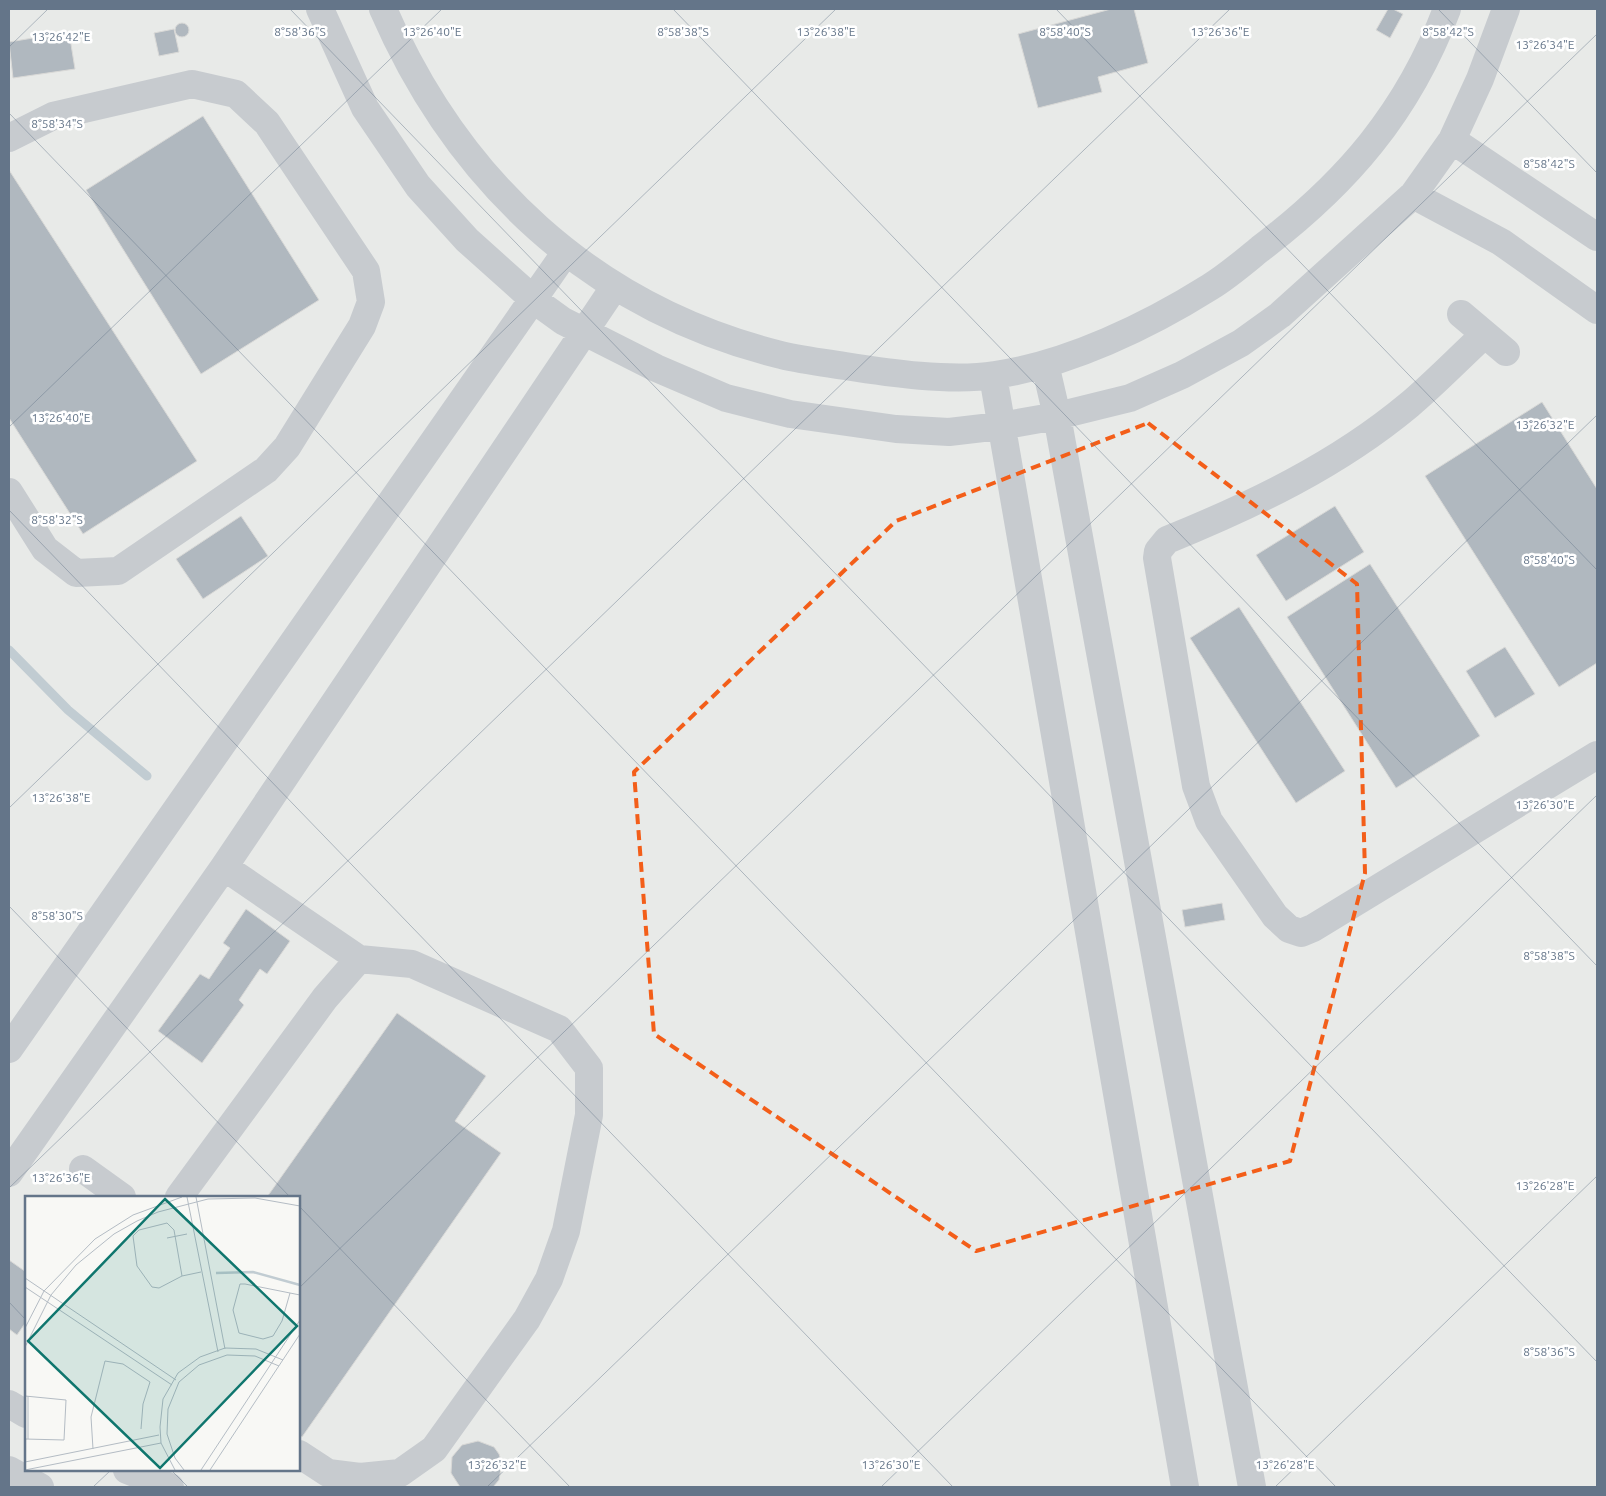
<svg xmlns="http://www.w3.org/2000/svg" width="1606" height="1496" font-family="Ubuntu,sans-serif">
	<style>
		.built { fill: #e8eae8; fill-rule: evenodd }
		.lines { fill: none; stroke-linecap: round; stroke-linejoin: round }
		.stream { stroke: #c1ccd2; stroke-width: 9 }
		.building { fill: #b0b8bf; stroke: #d9d9d7 }
		.minor { stroke: #c7cbcf; stroke-width: 28 }
		.marked { fill: none; stroke: #f35e19; stroke-width: 4; stroke-dasharray: 10 6; stroke-linejoin: round }
		.ticks { fill: none; stroke: #647589; stroke-width: 1; stroke-opacity: 0.45 }
		.inset-river { fill: none; stroke: #c1ccd2; stroke-width: 2.5 }
		.inset-road { fill: none; stroke: #b4bcc4; stroke-width: 1 }
		.view { fill: #0f766e; fill-opacity: 0.15; stroke: #0f766e; stroke-width: 2.5 }
		.inset-edge { fill: none; stroke: #647589; stroke-width: 2.5 }
		.ticks-label { font-size: 12px; text-anchor: middle; fill: #647589; stroke: #fff; stroke-width: 5; stroke-linejoin: round; paint-order: stroke }
	</style>
	<rect width="100%" height="100%" fill="#f8f8f5"/>
	<path class="built" d="M9 9H1597V1487H9ZM26 1197H299V1470H26Z"/>
	<g class="lines">
		<path class="stream" d="M9 650 68 710 147 776"/>
	</g>
	<path class="building" d="M1111 9H1134L1148 63 1098 77 1102 92 1038 108 1018 34Z
		M1388 9H1393L1403 14 1390 38 1376 30Z
		M175 30a7 7 0 1 1 14 0a7 7 0 1 1-14 0Z
		M174 29 179 52 159 56 154 33Z
		M69 32 75 69 13 78 9 42Z
		M203 116 319 300 201 374 86 190Z
		M9 170 197 461 83 534 9 418Z
		M1542 402 1597 489V663L1559 687 1425 476Z
		M1335 506 1364 552 1286 601 1256 555Z
		M241 516 268 556 203 599 176 559Z
		M1370 564 1480 736 1396 788 1287 617Z
		M1239 607 1345 771 1296 803 1190 638Z
		M1505 647 1535 694 1495 718 1466 671Z
		M1222 903 1225 920 1185 927 1182 910Z
		M246 909 290 941 267 974 260 969 239 1000 244 1005 202 1063 158 1031 200 974 209 979 230 948 223 943Z
		M397 1013 486 1076 455 1121 501 1153 302 1437 299 1435V1197H267Z
		M9 1260 26 1272V1322L17 1335 9 1329Z
		M478 1441 494 1447 499 1454 502 1463 499 1480 493 1487H460L451 1473 452 1457 462 1445Z"/>
	<g class="lines">
		<path class="minor" d="M320 9 365 108 418 186 467 240 534 300 563 321 656 368 726 398 790 414 896 429 949 432 1000 426 1057 416 1130 398 1182 375 1241 343 1280 315 1413 195 1452 140 1480 79 1506 9
			M383 9C458 182 592 307 777 354 799 360 822 362 845 366 889 373 951 382 995 375 1069 364 1148 326 1210 287 1228 276 1244 262 1260 249 1347 183 1408 112 1447 9
			M9 138 53 116 192 84 236 94 267 123 366 271 371 302 362 326 287 447 266 470 118 571 76 573 45 549 9 492
			M1452 140 1597 237
			M1413 195 1501 242 1597 310
			M1461 314 1506 352
			M1484 335C1459 358 1435 383 1409 405 1337 465 1253 505 1167 540L1158 551 1157 558 1196 786 1209 821 1275 916 1289 929 1301 933 1313 928 1597 755
			M1045 364 1057 416 1252 1487
			M993 376 1185 1487
			M224 867 359 959
			M9 1049 566 252
			M83 1169 122 1197
			M9 1173 224 867 615 286
			M179 1197 325 998 359 959 412 964 559 1029 589 1068V1115L566 1231 549 1279 527 1319 434 1449 400 1473 360 1477 328 1473 299 1454
			M9 1404 26 1414
			M9 1470 40 1487
			M127 1470 170 1487"/>
	</g>
	<path class="marked" d="M1148 423 1357 584 1365 873 1290 1161 976 1251 654 1034 634 772 896 521Z"/>
	<path class="ticks" d="M290 9 1597 1362M673 9 1597 966M1056 9 1597 570M1438 9 1597 173M9 47 48 9M9 113 1336 1487M9 427 442 9M9 510 953 1487M9 808 836 9M9 906 290 1197M9 1188 1230 9M299 1206 570 1487M299 1288 1597 34M9 1302 26 1320M171 1470 188 1487M93 1487 111 1470M487 1487 1597 415M881 1487 1597 795M1275 1487 1597 1176"/>
	<g transform="translate(25 1196)">
		<rect width="275" height="275" fill="#f8f8f5"/>
		<path class="inset-river" d="M191 77 228 76 275 89"/>
		<path class="inset-road" d="M162 1 193 156M171 1 200 153M142 27 149 34 157 80 134 92 127 91 112 70 108 40 114 34ZM142 42 162 38M157 80 176 76M0 82 151 184M0 91 147 189M265 97 257 125 248 140 238 143 214 137 208 114 215 88H220L275 99M0 132 19 95 70 43 108 19 157 1M0 151 26 99 51 69 89 38 112 25 133 16 183 3 230 2 275 10M0 200 41 204 39 244 0 243M3 243V200M68 253 66 221 80 165 98 168 125 186 118 208 116 233M0 266 134 239M0 274 136 247M150 274 136 247 135 231 138 203 153 177 175 161 200 152 231 153 258 164M159 274 150 262 142 238 143 213 154 186 174 169 202 159 230 160 254 170M176 274 275 124M185 274 275 138"/>
		<path class="view" d="M140 3 272 130 135 272 3 145Z"/>
		<rect width="275" height="275" class="inset-edge"/>
	</g>
	<g class="ticks-label">
		<text x="432" y="36">13°26'40"E</text>
		<text x="826" y="36">13°26'38"E</text>
		<text x="1220" y="36">13°26'36"E</text>
		<text x="300" y="36">8°58'36"S</text>
		<text x="683" y="36">8°58'38"S</text>
		<text x="1065" y="36">8°58'40"S</text>
		<text x="1448" y="36">8°58'42"S</text>
		<text x="61" y="41">13°26'42"E</text>
		<text x="1545" y="49">13°26'34"E</text>
		<text x="57" y="128">8°58'34"S</text>
		<text x="1549" y="168">8°58'42"S</text>
		<text x="61" y="422">13°26'40"E</text>
		<text x="1545" y="429">13°26'32"E</text>
		<text x="57" y="524">8°58'32"S</text>
		<text x="1549" y="564">8°58'40"S</text>
		<text x="61" y="802">13°26'38"E</text>
		<text x="1545" y="809">13°26'30"E</text>
		<text x="57" y="920">8°58'30"S</text>
		<text x="1549" y="960">8°58'38"S</text>
		<text x="61" y="1182">13°26'36"E</text>
		<text x="1545" y="1190">13°26'28"E</text>
		<text x="1549" y="1356">8°58'36"S</text>
		<text x="497" y="1469">13°26'32"E</text>
		<text x="891" y="1469">13°26'30"E</text>
		<text x="1285" y="1469">13°26'28"E</text>
	</g>
	<rect width="1606" height="1496" fill="none" stroke="#647589" stroke-width="20"/>
</svg>
